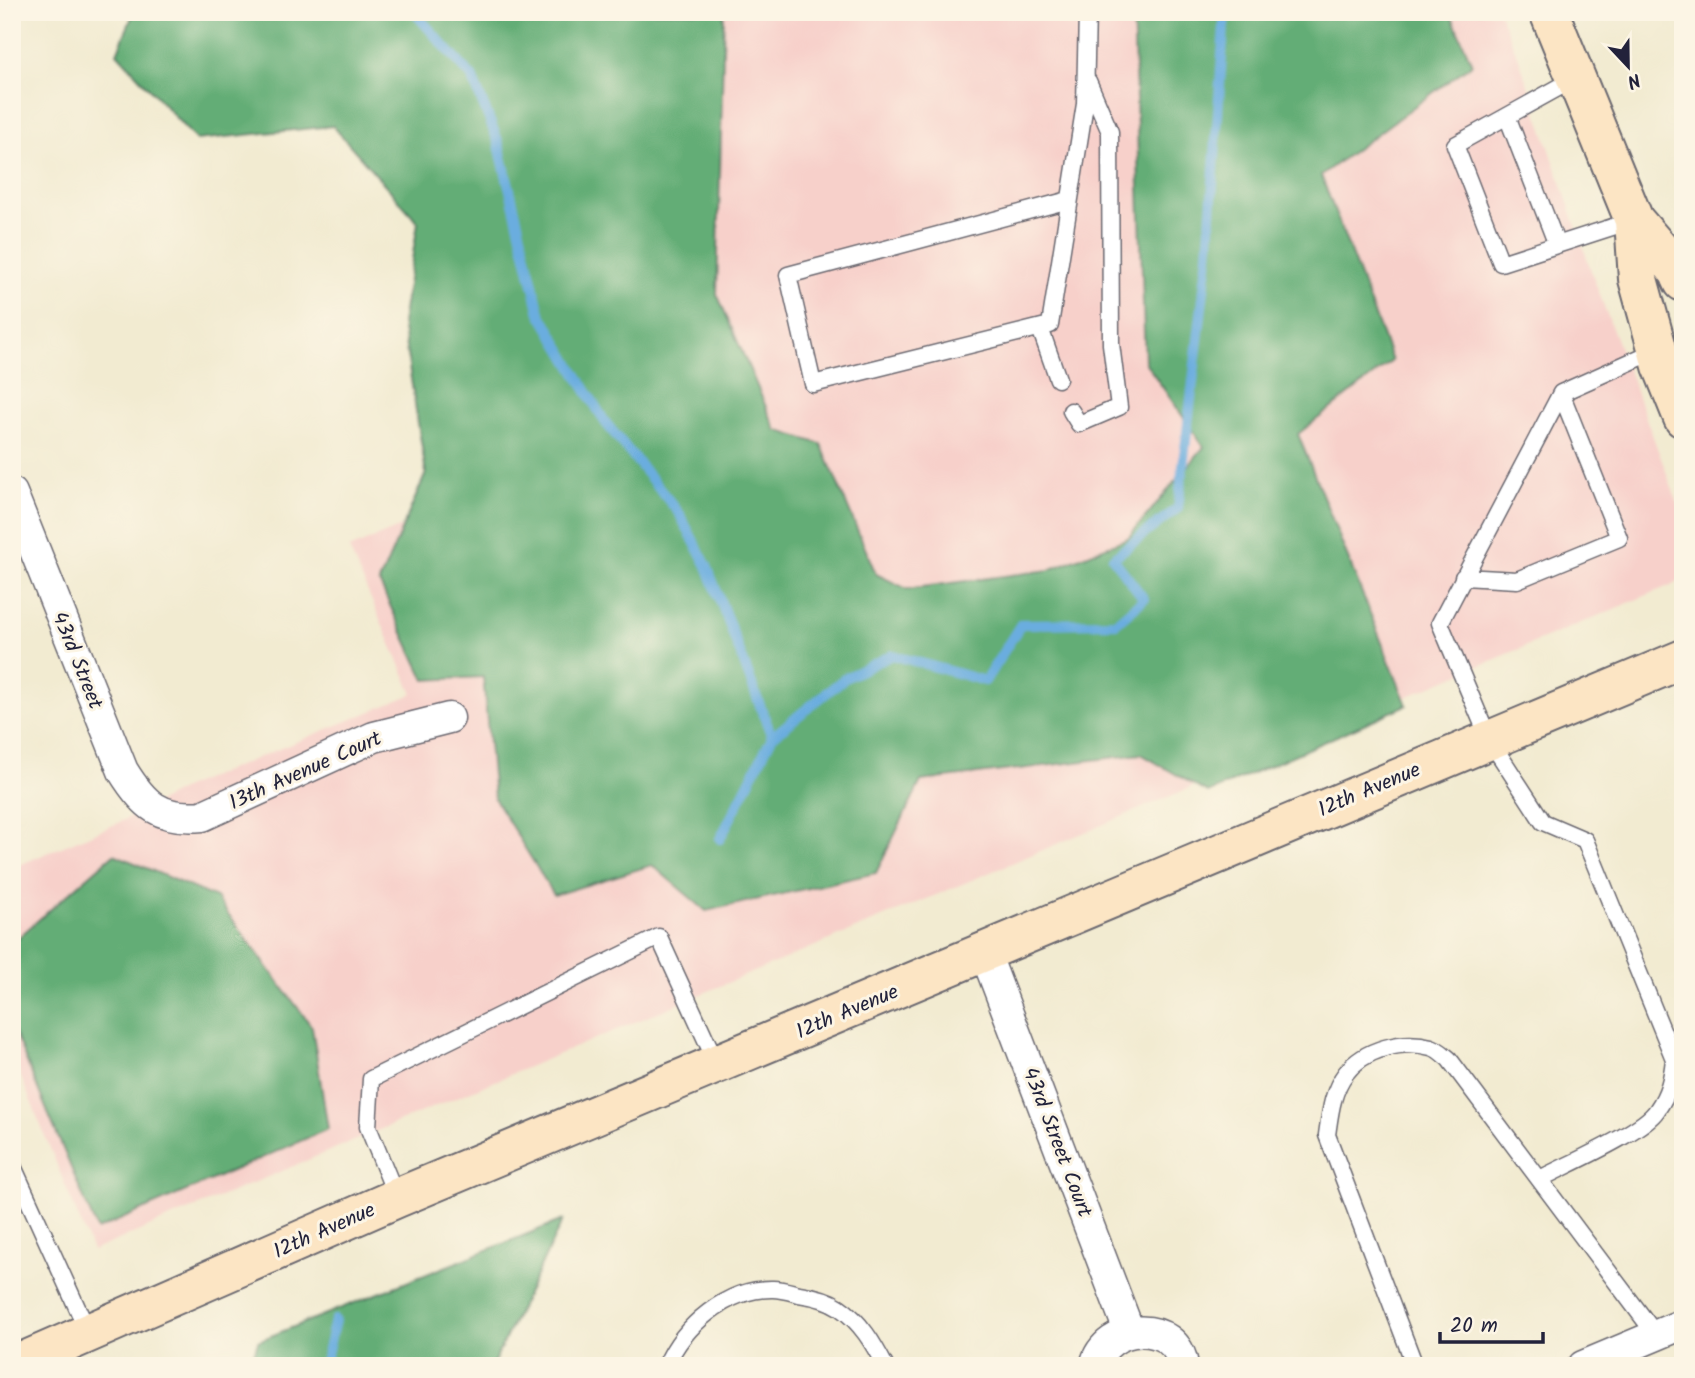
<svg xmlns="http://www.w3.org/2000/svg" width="1695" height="1378" font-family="Kalam,sans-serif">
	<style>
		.built { fill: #f7d0ca }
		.forest { fill: #63ad76; stroke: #426858; stroke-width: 2 }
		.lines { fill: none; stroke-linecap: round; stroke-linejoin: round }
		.stream { stroke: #6aaddf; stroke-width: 10 }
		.lane-casing { stroke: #6b6870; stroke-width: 19 }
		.street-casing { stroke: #6b6870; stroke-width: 33 }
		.secondary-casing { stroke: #6b6870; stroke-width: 42 }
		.lane { stroke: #fff; stroke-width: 16 }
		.street { stroke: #fff; stroke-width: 30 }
		.secondary { stroke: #fce5c4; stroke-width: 38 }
		.labels { text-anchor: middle; stroke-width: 6; stroke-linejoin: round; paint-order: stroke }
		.street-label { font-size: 21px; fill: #22223b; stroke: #fcf5e5 }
	</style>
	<rect width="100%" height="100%" fill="#fcf5e5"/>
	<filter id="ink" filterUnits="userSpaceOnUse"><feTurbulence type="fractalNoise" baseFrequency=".0143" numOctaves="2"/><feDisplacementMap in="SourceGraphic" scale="14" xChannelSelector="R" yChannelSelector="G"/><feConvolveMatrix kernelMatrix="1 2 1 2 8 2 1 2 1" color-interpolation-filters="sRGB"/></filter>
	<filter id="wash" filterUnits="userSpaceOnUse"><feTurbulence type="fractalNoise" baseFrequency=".00686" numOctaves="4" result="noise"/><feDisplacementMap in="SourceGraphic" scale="28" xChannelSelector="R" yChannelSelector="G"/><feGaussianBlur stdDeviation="1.57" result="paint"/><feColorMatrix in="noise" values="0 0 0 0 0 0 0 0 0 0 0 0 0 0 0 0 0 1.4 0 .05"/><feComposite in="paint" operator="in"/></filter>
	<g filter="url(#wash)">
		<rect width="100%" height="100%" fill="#f2ebd1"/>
		<path class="built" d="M364 12H1499L1519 59 1595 282 1683 517V580L92 1251 12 1055V868L118 823 189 786 413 694 349 549 548 465Z"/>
		<path class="forest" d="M134 12H724L717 294 776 430 821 444 876 574 907 589 1049 570 1128 538 1204 447 1145 362 1133 12H1450L1472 64 1321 175 1392 361 1298 434 1407 705 1208 793 1141 754 921 781 876 873 706 911 652 865 554 895 494 798 483 677 425 680 379 582 426 473 402 323 418 222 333 126 196 140 117 53Z
			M114 854 216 898 312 1027 328 1129 97 1230 12 1027V943Z
			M563 1220 492 1366H250L258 1341Z"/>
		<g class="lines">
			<path class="stream" d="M414 12 472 77 498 141 540 313 605 422 679 513 707 566 772 737 720 839
				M772 737 845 678 892 655 985 681 1021 624 1116 623 1144 599 1113 558 1178 508 1208 256 1225 12
				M324 1366 335 1320"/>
		</g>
	</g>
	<g filter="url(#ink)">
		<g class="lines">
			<g class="lane-casing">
				<path id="lane" d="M1576 78 1455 145 1501 263 1634 220
					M1507 116 1557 245
					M1069 200 788 275 813 384 1050 325 1085 104 1087 12
					M1040 328 1058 379
					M1071 411 1079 424 1119 407 1111 344 1110 132 1088 81
					M1463 577 1517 580 1619 538 1561 393
					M12 1164 89 1334
					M1540 1179C1566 1165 1643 1132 1657 1110 1669 1093 1672 1078 1674 1059L1585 840 1543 822 1489 739 1440 623 1561 393 1657 350
					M397 1198 368 1127 371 1079 659 937 717 1064
					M666 1366C683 1326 727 1288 773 1289 781 1289 791 1292 799 1294 813 1296 827 1299 839 1307 861 1322 873 1343 885 1366
					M1415 1366 1327 1135C1330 1114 1332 1091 1346 1073 1364 1049 1403 1039 1431 1047 1437 1048 1444 1055 1449 1059L1656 1335"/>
			</g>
			<g class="street-casing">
				<path id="street" d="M12 493 123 771C144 805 160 820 202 816L374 737 449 718
					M985 953 1129 1331
					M1095 1366C1105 1322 1177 1318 1183 1366
					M1583 1366 1683 1324"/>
			</g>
			<g class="secondary-casing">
				<path id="secondary" d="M1549 12 1634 220 1678 271 1683 282
					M1634 220 1638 279 1662 366 1683 418
					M13 1366 397 1198 1683 659"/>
			</g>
			<use href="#lane" class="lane"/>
			<use href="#street" class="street"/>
			<use href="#secondary" class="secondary"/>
		</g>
	</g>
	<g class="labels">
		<g class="street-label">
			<text transform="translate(78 660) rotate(68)" y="7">43rd Street</text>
			<text transform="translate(305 770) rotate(-24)" y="7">13th Avenue Court</text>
			<text transform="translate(1369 789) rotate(-23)" y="7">12th Avenue</text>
			<text transform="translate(847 1011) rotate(-23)" y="7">12th Avenue</text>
			<text transform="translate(1058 1142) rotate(69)" y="7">43rd Street Court</text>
			<text transform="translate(324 1230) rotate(-24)" y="7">12th Avenue</text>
		</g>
	</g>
	<rect width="1695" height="1378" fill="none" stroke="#fcf5e5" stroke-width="42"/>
	<g transform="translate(1628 66) rotate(158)" stroke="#fcf5e5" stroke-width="5" paint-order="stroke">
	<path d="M0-5L12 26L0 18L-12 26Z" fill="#22223b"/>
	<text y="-10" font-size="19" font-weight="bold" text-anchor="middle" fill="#22223b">N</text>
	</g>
	<path d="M1440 1332v10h103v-10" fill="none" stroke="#22223b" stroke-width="3.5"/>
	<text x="1450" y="1332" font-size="21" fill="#22223b" stroke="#fcf5e5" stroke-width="5" paint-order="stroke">20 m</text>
</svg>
